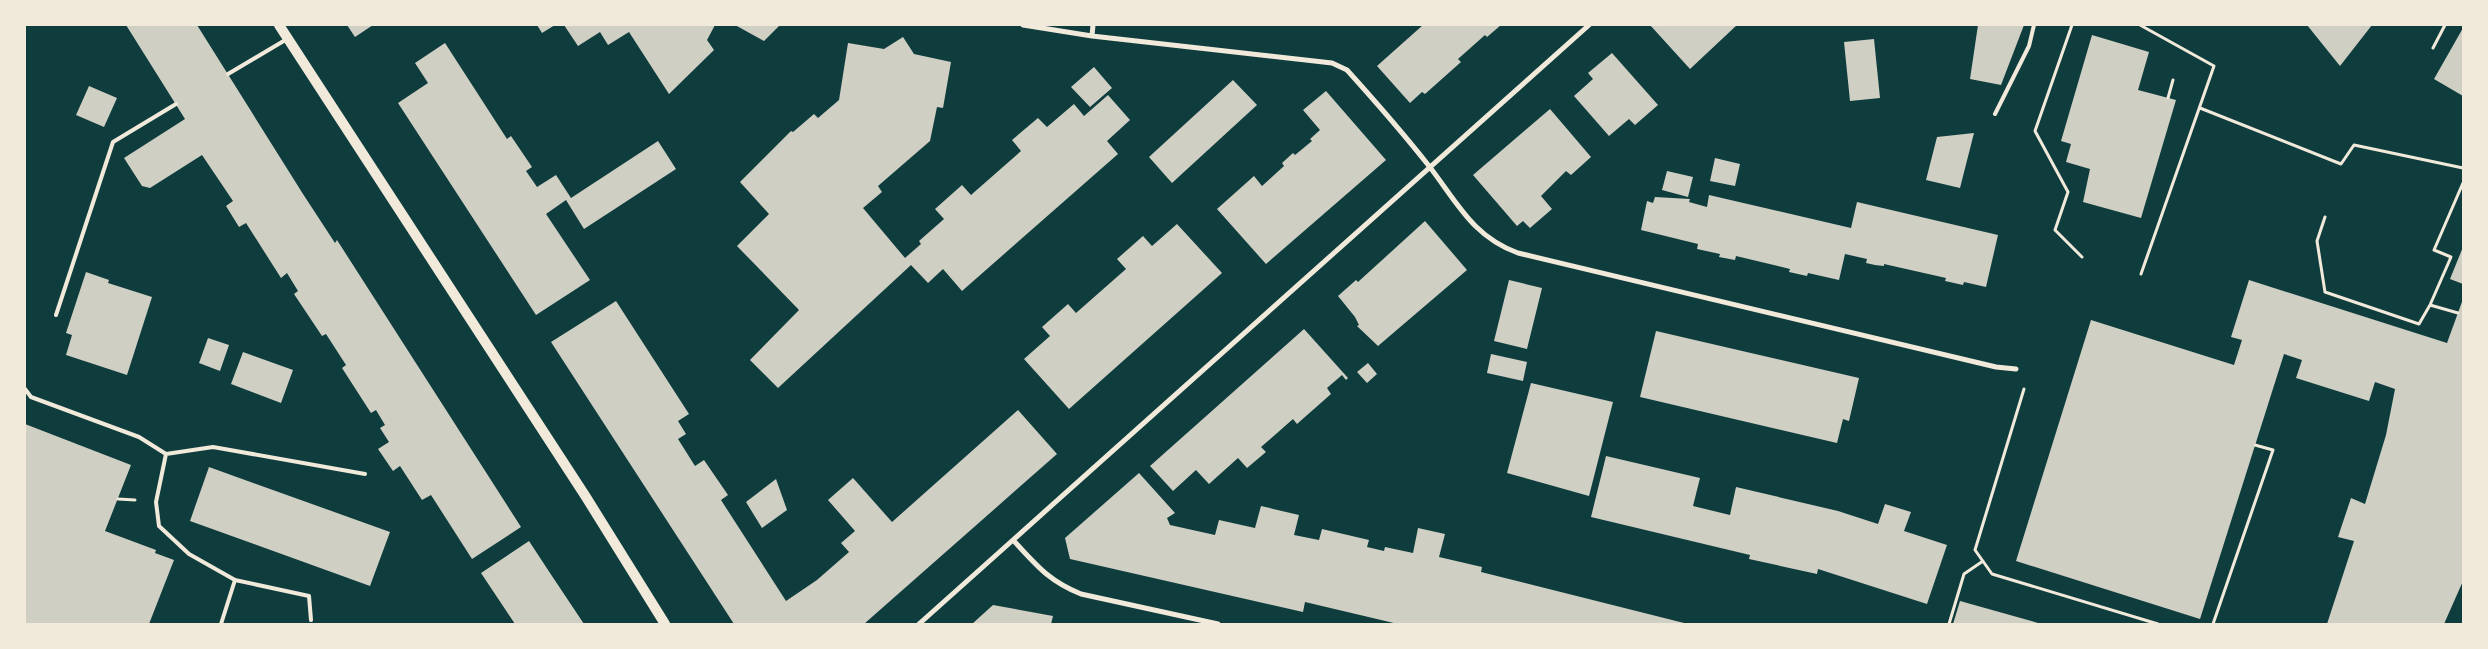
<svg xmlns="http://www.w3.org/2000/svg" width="2488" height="649" font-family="Arial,sans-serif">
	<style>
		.building { fill: #cfcfc3 }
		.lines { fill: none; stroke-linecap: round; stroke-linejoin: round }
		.path { stroke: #f1e9da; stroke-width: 3 }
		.service { stroke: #f1e9da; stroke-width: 4 }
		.minor { stroke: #f1e9da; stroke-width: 5 }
		.secondary { stroke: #f1e9da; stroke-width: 10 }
	</style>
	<rect width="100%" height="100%" fill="#0f3d3e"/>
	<path class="building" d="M126 25H197L303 194 335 243 337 240 521 527 472 559 431 495 422 500 400 466 393 471 378 449 389 442 380 428 385 425 376 410 371 413 342 368 346 365 326 334 322 336 294 294 298 291 287 273 281 278 246 223 239 227 226 206 233 201 202 155 150 188 142 186 124 158 185 119Z
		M347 25H373L355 37Z
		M537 25H555L542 33Z
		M564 25H715L707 40 714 50 669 94 629 32 608 45 600 32 578 46Z
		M735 25H780L764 41Z
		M1423 25H1501L1487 37 1485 35 1458 59 1461 62 1425 94 1422 92 1410 103 1377 66Z
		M1650 25H1737L1690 69Z
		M1978 25H2024L2001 85 1970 79Z
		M2307 25H2372L2340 66Z
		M2463 28V96L2434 79Z
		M2092 35 2149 52 2138 90 2176 100 2141 218 2083 202 2090 169 2066 162 2071 144 2061 141Z
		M903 37 914 54 951 62 943 108 937 107 930 141 878 186 882 192 863 208 905 258 921 244 919 241 944 219 935 209 962 185 971 195 1021 151 1012 140 1038 118 1047 127 1074 104 1084 116 1108 95 1130 120 1107 141 1118 154 962 291 943 269 928 283 911 265 778 388 750 360 799 310 737 246 769 214 740 182 791 131 793 132 814 114 818 118 839 100 848 43 884 49Z
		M1874 39 1880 98 1850 101 1844 42Z
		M445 43 507 139 511 136 532 167 526 171 537 187 556 175 571 198 658 141 676 169 584 229 566 200 546 214 590 280 536 315 398 103 428 83 415 63Z
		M1612 53 1658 105 1635 125 1629 119 1609 136 1574 96 1593 79 1588 73Z
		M1094 67 1112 88 1090 107 1071 87Z
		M1233 80 1257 105 1172 183 1149 157Z
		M89 86 117 98 104 127 76 115Z
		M1326 91 1386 160 1266 264 1217 209 1254 176 1262 186 1284 166 1282 163 1293 153 1295 155 1312 141 1310 139 1320 130 1303 110Z
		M1550 109 1591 157 1571 175 1566 171 1541 196 1552 209 1530 228 1523 221 1517 226 1473 175Z
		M1974 133 1960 188 1926 180 1937 137Z
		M1715 158 1740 164 1735 186 1710 181Z
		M1667 171 1693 177 1688 197 1662 190Z
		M1709 195 1851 228 1857 202 1998 235 1986 287 1964 282 1963 285 1945 281 1946 278 1884 264V266L1875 265 1866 263 1867 259 1845 254 1839 280 1808 273 1807 276 1789 272 1790 269 1736 256 1735 260 1719 257 1720 254 1697 249 1698 244 1641 230 1647 201 1653 203 1655 197 1690 199 1689 202 1707 207Z
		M1425 221 1467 270 1378 346 1357 326 1359 325 1355 317 1338 296 1356 280 1358 282Z
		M1177 224 1222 273 1069 409 1024 359 1050 336 1042 327 1068 304 1076 313 1126 269 1117 259 1143 236 1152 246Z
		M2463 247V284L2450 279Z
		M86 272 109 280 108 283 152 297 127 375 66 355 72 335 66 333Z
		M1509 280 1542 288 1527 349 1494 341Z
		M2249 280 2447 343 2463 299V581L2444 624H2327L2354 541 2338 537 2351 498 2365 504 2386 435 2395 389 2375 382 2369 401 2296 378 2302 360 2284 354 2200 619 2016 561 2091 320 2234 365 2242 340 2231 337Z
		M616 301 689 414 678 421 686 434 678 439 695 466 704 460 728 495 721 500 786 601 817 580 849 552 841 543 855 531 828 500 853 478 892 522 1018 410 1057 454 864 624H734L551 342Z
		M1304 329 1348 378 1346 380 1342 375 1327 388 1331 394 1297 424 1293 419 1261 447 1266 452 1247 468 1238 458 1209 484 1196 470 1173 491 1150 466Z
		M1656 331 1859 378 1849 421 1843 419 1837 443 1640 397Z
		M208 338 229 345 220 371 199 363Z
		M243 352 293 370 281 403 231 384Z
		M1491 354 1527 362 1523 381 1487 373Z
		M1368 363 1377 374 1367 383 1357 372Z
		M1531 383 1613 402 1589 496 1507 473Z
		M25 424 131 465 105 531 156 550 155 553 174 560 149 624H25Z
		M1606 456 1700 478 1693 506 1730 515 1736 487 1838 511 1878 524 1885 504 1911 512 1904 531 1947 545 1927 604 1818 569 1817 574 1749 559 1750 555 1591 517Z
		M209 467 390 532 370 586 190 521Z
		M1139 473 1175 513 1167 518 1170 525 1215 535 1219 520 1255 528 1261 506 1299 515 1294 535 1319 540 1322 529 1369 540 1367 547 1384 551 1385 547 1413 553 1418 528 1445 534 1439 557 1482 567 1481 572 1688 624H1398L1305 602 1303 612 1070 559 1065 538Z
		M776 479 787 510 762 528 746 502Z
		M529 541 550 573 584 624H515L481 573Z
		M1960 601 2038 623V624H1953Z
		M993 605 1053 616 1051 624H972Z"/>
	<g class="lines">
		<path class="path" d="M2072 25 2035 131 2068 192 2055 230 2082 257
			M2140 25 2214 66 2141 274
			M2433 48 2445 25
			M2168 98 2173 80
			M2200 108 2341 164 2354 145 2463 168
			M2325 217 2317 241 2325 292 2419 324 2430 305
			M2458 313 2430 305 2451 257 2434 250 2463 183
			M2024 389 1975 550 1992 574 2158 624
			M118 499 135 500
			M1949 624 1964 574 1983 561
			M2213 624 2273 450 2255 445"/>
		<path class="service" d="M228 74 287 39
			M1995 114 2029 46 2034 25
			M56 315 113 142 176 104
			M25 389 31 397 139 437 166 454
			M235 580 309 596 311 620
			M221 624 235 580 189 554 159 526 156 502 166 454 213 447 365 474"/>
		<path class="minor" d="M1023 25 1092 36 1332 63 1347 70C1375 101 1403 133 1429 166 1457 202 1472 236 1518 253L1996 367 2016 369
			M1092 36 1093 25
			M1014 541C1037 566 1049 581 1081 594L1218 624
			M919 624 1589 25"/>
		<path class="secondary" d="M279 25 586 497 665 624"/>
	</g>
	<rect width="2488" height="649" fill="none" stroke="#f1e9da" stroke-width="52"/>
</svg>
